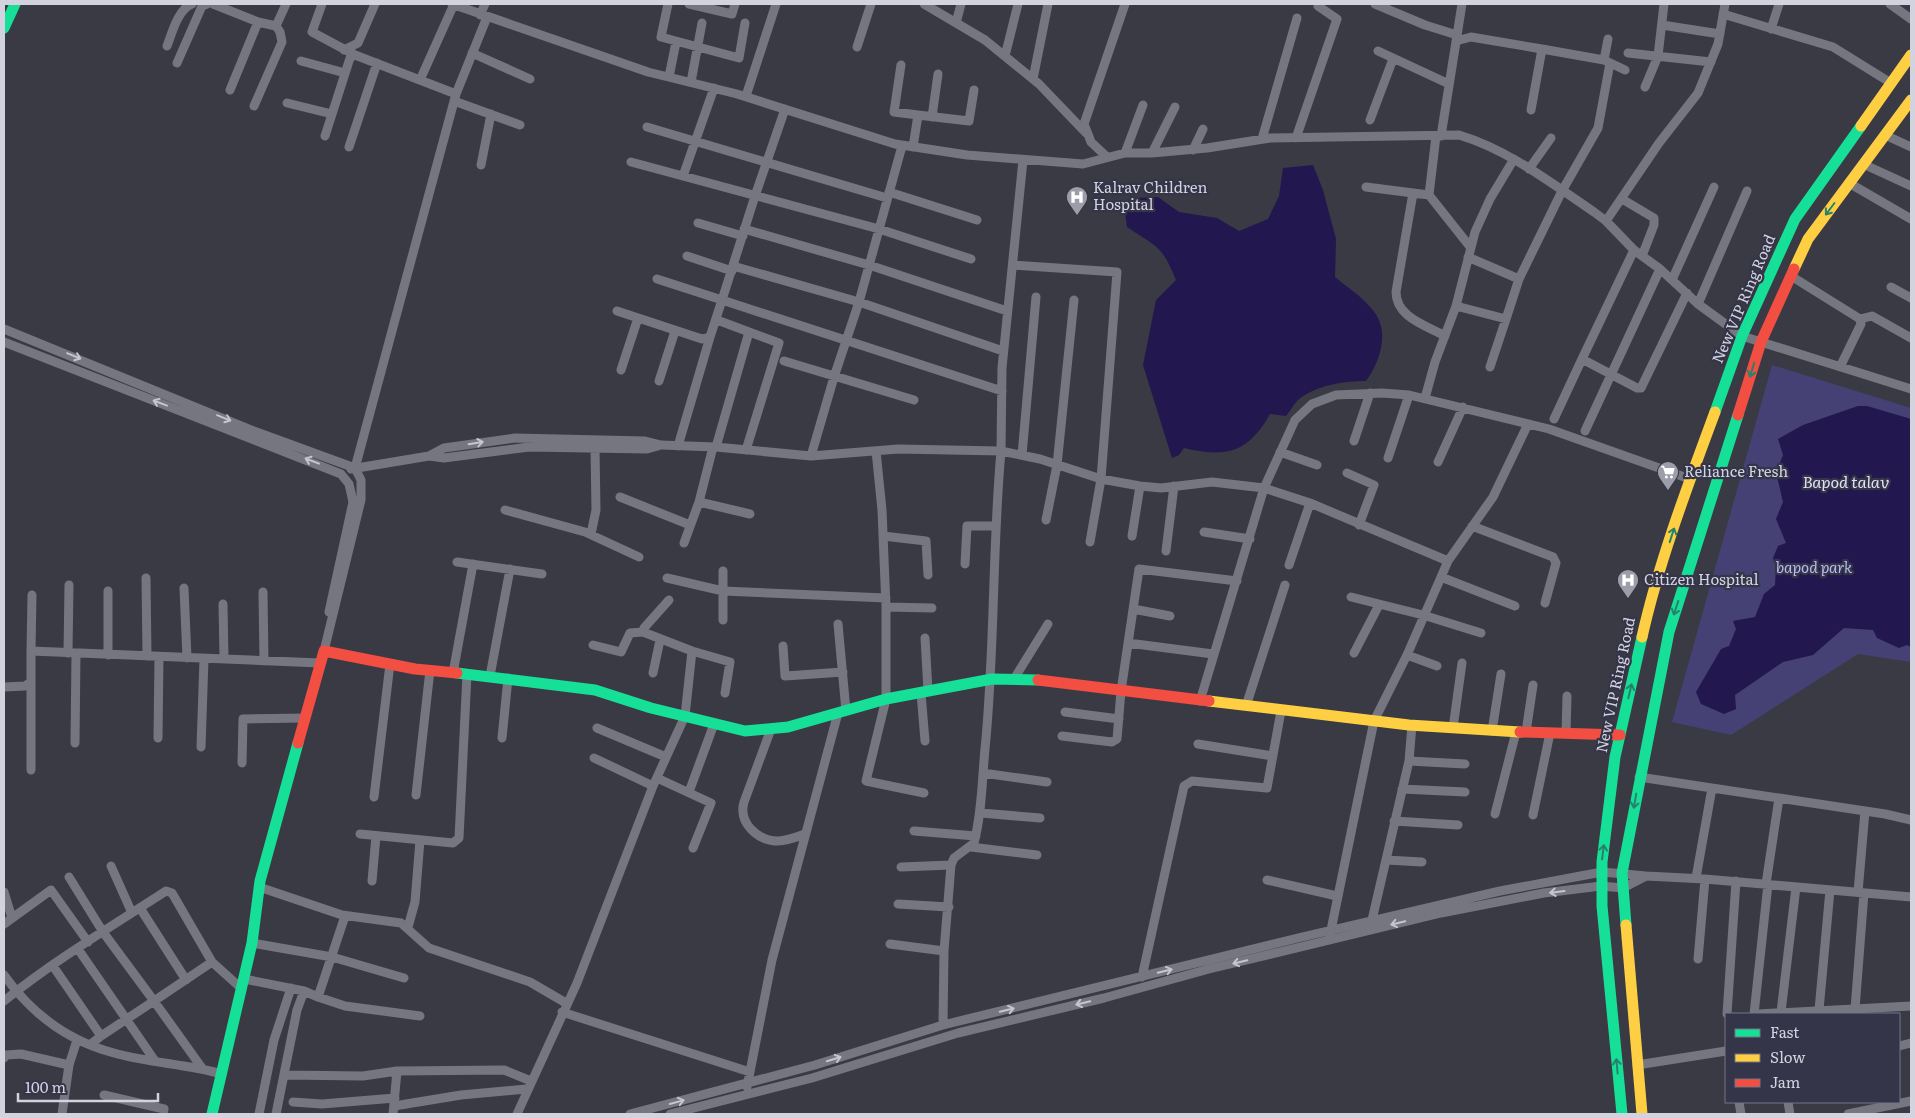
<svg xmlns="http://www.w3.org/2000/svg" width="1915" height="1118" font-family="Literata,serif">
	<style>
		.green { fill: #454174 }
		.water { fill: #22174f }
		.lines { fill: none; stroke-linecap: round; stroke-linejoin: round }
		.street { stroke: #767681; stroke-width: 9 }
		.fast { stroke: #16e098; stroke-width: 11 }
		.slow { stroke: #ffcf43; stroke-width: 11 }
		.jam { stroke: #f24e42; stroke-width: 11 }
		.oneway { stroke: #27826d }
		.oneway2 { stroke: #c5c5d2 }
		.labels { text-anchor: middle; stroke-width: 4.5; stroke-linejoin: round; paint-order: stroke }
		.poi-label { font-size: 15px; fill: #d3d3e0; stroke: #353549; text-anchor: start }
		.street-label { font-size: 15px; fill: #d3d3e0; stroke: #353549 }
		.park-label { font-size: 15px; font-style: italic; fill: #b9b8f2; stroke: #353549 }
		.water-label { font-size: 16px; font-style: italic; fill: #e0e0f4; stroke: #353549 }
	</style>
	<rect width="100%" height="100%" fill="#3a3a44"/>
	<path class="green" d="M1772 365 1911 408V662L1858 654 1731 735 1672 722Z"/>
	<path class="water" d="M1313 165 1323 190 1336 239 1335 277C1347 287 1361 296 1371 308 1391 329 1381 360 1366 381 1344 381 1316 385 1298 400 1294 404 1290 411 1286 416L1270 414C1248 453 1226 458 1184 448L1179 455 1172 458 1143 365 1156 300 1176 280C1161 244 1158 248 1127 227L1125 212 1136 198 1158 197 1179 212 1217 218 1239 231 1268 219 1279 196 1283 168Z
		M1858 406H1867L1911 419V647L1907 645 1899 648 1877 638 1873 630 1844 628 1813 655 1783 662 1735 695 1736 709 1724 714 1701 704 1696 692 1721 649 1729 646 1736 629 1733 621 1755 617 1764 594 1775 585 1776 566 1773 558 1778 546 1786 543 1776 519 1783 502 1776 472 1783 455 1778 439 1803 425Z"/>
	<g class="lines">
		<path class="street" d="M213 4 258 22 276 26 286 4
			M322 4 312 32 355 55
			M452 4 648 72 737 94 895 144 967 155 1083 164 1125 153H1152L1207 148 1270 138 1459 135C1509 150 1551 183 1594 212L1606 221 1634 250 1660 269 1698 304 1742 336 1911 389
			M668 4 661 37 739 58 745 23
			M689 4 732 14 735 4
			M924 4 985 40 1039 84 1086 133
			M1375 4 1425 25 1457 35
			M1890 4 1911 19
			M1723 14 1833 47 1891 83
			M480 15 485 4
			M956 23 961 4
			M1662 25 1720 34
			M1771 29 1779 4
			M1456 41 1471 37 1542 49 1604 60 1625 70
			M167 46C172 33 178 9 192 4
			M857 47 871 4
			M344 50 358 43 375 4
			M1378 51 1449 84
			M472 53 530 79
			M1628 53 1711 62
			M1005 56 1018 4
			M1604 60 1608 39
			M301 61 345 73
			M177 63 202 6 207 4
			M901 65 894 112 918 115
			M669 77 676 42
			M1033 79 1048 4
			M420 80 454 4
			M691 82 702 23
			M1645 87 1658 56 1664 4
			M230 90 258 22
			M746 96 776 4
			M454 101 520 125
			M287 103 332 114
			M254 106 282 42 280 32 276 26
			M785 109 755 196 722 300 1002 391
			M1531 110 1542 49
			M932 117 938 74
			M1370 120 1393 59
			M647 127 887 198
			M1885 135 1911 147
			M325 136 350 58 355 55 456 94
			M1436 136 1429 195 1471 248
			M1441 136 1462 4
			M1296 138 1337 19 1318 6 1319 4
			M1262 139 1297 18
			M349 147 377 63
			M913 147 918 115 969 121 974 90
			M1193 150 1203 129
			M1125 153 1143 105
			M1152 153 1175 107
			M1107 157 1091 142 1084 124 1125 4
			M631 162 879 229 971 259
			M1863 164 1911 186
			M481 165 491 114
			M1529 169 1551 138
			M683 176 714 88
			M1849 183 1911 219
			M1366 187 1429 195
			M889 192 977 220
			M1413 193 1396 292C1396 317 1425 325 1445 336
			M1622 199 1654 218V225L1642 256
			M1606 221 1659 143 1698 93 1718 44 1725 4
			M698 223 743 236
			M744 229 869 265 1007 311
			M1634 250 1582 359 1637 388H1641L1687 293
			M687 256 732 271
			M1014 265 1117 272 1101 479 1090 542
			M733 266 859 302 1003 351
			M1791 276 1860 319 1861 324 1840 367
			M1519 279 1562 191 1598 128 1610 63
			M1672 280 1714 187
			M1891 287 1911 298
			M1698 304 1747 191
			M1456 306 1506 319 1519 279 1468 257
			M617 311 702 339 710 337 722 300 657 279
			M1860 319 1872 316 1911 338
			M717 320 779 343 746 450
			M4 329 251 430 355 468 361 480V500L324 651
			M4 342 341 474 349 484 353 502 329 612
			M784 361 914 400
			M1490 367 1506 319
			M621 370 638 318
			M659 381 675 331
			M1425 398 1435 362 1456 306 1475 232 1490 199 1514 159
			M1554 419 1582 359
			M1585 431 1660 269
			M1354 441 1370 393
			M678 446 710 337
			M716 447 749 332
			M876 451 882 510 886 607V699L866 781 924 793
			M1280 452 1317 465
			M1022 455 1036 297
			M429 456 444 448 515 438 645 441 661 445 716 447 811 456 898 449 1001 451 1002 368 1023 160
			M811 456 834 377 859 302 902 146
			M1388 458 1409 395
			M1438 462 1463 407
			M355 468 456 94 487 17
			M351 469 429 456 444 458 529 447 647 449 658 446
			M1347 473 1374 485 1359 525
			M620 497 690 525
			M699 502 750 514
			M505 510 585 532 639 557
			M1046 520 1057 465 1074 300
			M1472 526 1553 557 1556 563 1545 603
			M1204 532 1250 539
			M591 534 596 510 595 448
			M883 536 926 541 928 575
			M1132 536 1140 486
			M684 543 699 502 713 447
			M1166 551 1174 486
			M1448 561 1493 497 1528 424
			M457 562 542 574
			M965 564 967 526H995
			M1289 565 1310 503
			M723 571V620
			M1441 577 1515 606
			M146 578 147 656
			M667 578 723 591 886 598
			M184 588 187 658
			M263 592 264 661
			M1351 597 1423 615 1481 633
			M223 604 224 659
			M886 607 932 608
			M1133 609 1170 616
			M838 624 846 711
			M925 638 928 691
			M1128 643 1213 654
			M593 645 621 652 630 633 643 632
			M783 646 785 676 843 672
			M31 651 32 595
			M692 651 730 662 725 693
			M68 653 69 585
			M1354 653 1379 605
			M108 655V591
			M1407 655 1437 666
			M453 673 473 564
			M653 673 660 640
			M490 676 510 569
			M1014 679 1048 624
			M4 687 25 686 31 682V651L320 663
			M921 693 925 741
			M1200 701 1264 488 1295 420 1312 404 1336 395 1382 393 1409 395 1549 429 1690 479
			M1246 706 1285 585
			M1065 712 1119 719
			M597 728 666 757
			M1453 728 1462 663
			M771 729 744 802C738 823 758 841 778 841 787 841 797 837 805 834
			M1492 731 1501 674
			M1526 732 1533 685
			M1566 733 1567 696
			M1062 736 1112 742 1117 739 1121 691 1139 569 1237 581
			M158 738 159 657
			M502 738 508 678
			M75 743 76 653
			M1198 744 1273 756
			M201 747 204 659
			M594 758 653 786
			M1409 761 1465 764
			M242 763 243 719 305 718
			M31 770V682
			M983 773 1047 782
			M1639 777 1885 814 1911 820
			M657 778 711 803 693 848
			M1402 789 1465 792
			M689 792 714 724
			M416 795 430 670
			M374 797 390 664
			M981 813 1040 818
			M1495 814 1516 732
			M1533 815 1550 733
			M1394 821 1458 825
			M914 831 976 836
			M360 834 453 843 459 838 467 674
			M971 847 1037 855
			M1386 860 1422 862
			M111 866 132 913
			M901 867 951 865
			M1646 876 1705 879 1911 897
			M1696 878 1712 788
			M1267 880 1337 896
			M372 881 376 836
			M1766 884 1779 798
			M259 887 342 915 401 923 429 948 530 982 566 1003
			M4 892 12 918
			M1858 892 1865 811
			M898 904 949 907
			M140 908 186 980
			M1372 920 1409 761 1412 725
			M4 924 51 890 88 942
			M408 927 415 902 420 840
			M252 943 332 957 404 978
			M890 944 944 951
			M78 949 155 1061
			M1698 959 1705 879
			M212 962 242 989
			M53 966 101 1036
			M4 975C31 1013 68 1041 114 1053 149 1063 187 1064 222 1074
			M1142 977 1184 786 1192 781 1267 788 1281 711
			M244 979 304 991 318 997 345 916
			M318 997 345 1006 420 1016
			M4 1001C55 960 112 926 166 891L172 893 212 962 154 1001 103 932 69 877
			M1855 1009 1864 893
			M1819 1010 1830 890
			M562 1012 750 1072
			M1781 1012 1796 887
			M1727 1014 1736 881
			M1754 1014 1768 884
			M1758 1014 1911 1006
			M943 1025 944 951 951 865 954 858 974 843C982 812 982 780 985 749 995 650 992 550 1001 451L1040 459 1101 479 1140 486 1161 488 1212 482 1264 488 1310 503 1448 561 1407 655 1374 721 1330 935
			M91 1044 101 1036 154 1001 202 1068
			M1899 1046 1911 1043
			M4 1058 6 1055 21 1054 69 1065 77 1040
			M1637 1065 1726 1051
			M285 1075 363 1076 397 1071
			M747 1087 772 960 838 713
			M104 1095 164 1109 163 1114
			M293 1102 322 1104 395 1098
			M1739 1102 1741 1114
			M1788 1102 1790 1114
			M394 1106 461 1095 526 1089
			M62 1114 69 1065
			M259 1114 274 1040 291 988
			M276 1114 297 1010 304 991
			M393 1114 397 1071 504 1070 531 1081
			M517 1114 577 983 653 786 685 716 692 651 643 632 644 628 669 600
			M630 1114 815 1065 943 1025 1302 937 1500 891 1602 872 1646 876 1623 888 1601 886 1544 893 1441 913 1209 969 1104 998 958 1033 812 1078 670 1114
			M1848 1114 1911 1101"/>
		<path class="fast" d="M4 28 15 4
			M1715 412 1742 336 1795 219 1861 126
			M457 673 595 690 651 708 745 731 788 727 886 699 992 679 1038 680
			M1626 925 1622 873 1669 632 1738 415
			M212 1114 252 943 260 881 298 743
			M1622 1114 1602 906V862L1615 757 1642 637"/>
		<path class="slow" d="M1861 126 1911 55
			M1794 269 1808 239 1911 100
			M1642 637C1659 561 1688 485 1715 412
			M1209 701 1409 725 1520 732
			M1626 925 1642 1114"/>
		<path class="jam" d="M1738 415 1761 342 1794 269
			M1038 680 1209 701
			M1520 732 1620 735
			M298 743 324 651 415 669 457 673"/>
	</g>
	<defs><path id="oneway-shaft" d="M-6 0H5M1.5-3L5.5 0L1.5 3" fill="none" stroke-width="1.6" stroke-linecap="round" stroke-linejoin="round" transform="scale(1.25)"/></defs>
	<g class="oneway">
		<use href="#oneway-shaft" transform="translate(1830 209) rotate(127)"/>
		<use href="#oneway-shaft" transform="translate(1752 370) rotate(107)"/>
		<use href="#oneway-shaft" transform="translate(1672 535) rotate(-72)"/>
		<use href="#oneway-shaft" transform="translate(1676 608) rotate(108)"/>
		<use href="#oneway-shaft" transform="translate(1630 691) rotate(-77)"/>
		<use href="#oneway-shaft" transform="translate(1635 801) rotate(100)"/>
		<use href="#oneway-shaft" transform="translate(1603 852) rotate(-83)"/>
		<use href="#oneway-shaft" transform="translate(1617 1066) rotate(-95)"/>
	</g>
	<g class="oneway2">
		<use href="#oneway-shaft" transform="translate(74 356) rotate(22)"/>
		<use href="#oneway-shaft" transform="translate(160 403) rotate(-159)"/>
		<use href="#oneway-shaft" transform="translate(224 418) rotate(22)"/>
		<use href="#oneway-shaft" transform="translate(476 443) rotate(-9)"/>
		<use href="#oneway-shaft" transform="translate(312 461) rotate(-159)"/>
		<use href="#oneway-shaft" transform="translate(1557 892) rotate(173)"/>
		<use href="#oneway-shaft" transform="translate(1398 923) rotate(166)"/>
		<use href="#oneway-shaft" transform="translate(1240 962) rotate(166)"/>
		<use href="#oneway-shaft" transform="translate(1165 971) rotate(-14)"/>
		<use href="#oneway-shaft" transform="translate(1083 1003) rotate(167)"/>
		<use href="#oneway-shaft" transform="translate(1007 1010) rotate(-13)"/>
		<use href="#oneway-shaft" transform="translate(834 1059) rotate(-17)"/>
		<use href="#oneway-shaft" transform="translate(677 1102) rotate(-15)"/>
	</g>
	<defs>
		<g id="hospital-pin" transform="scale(1.125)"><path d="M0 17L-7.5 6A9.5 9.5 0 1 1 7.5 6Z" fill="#9d9da9" stroke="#353549"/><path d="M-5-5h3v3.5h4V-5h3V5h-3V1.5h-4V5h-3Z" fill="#fff"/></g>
		<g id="supermarket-pin" transform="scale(1.125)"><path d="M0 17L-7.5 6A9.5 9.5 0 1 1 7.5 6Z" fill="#9d9da9" stroke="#353549"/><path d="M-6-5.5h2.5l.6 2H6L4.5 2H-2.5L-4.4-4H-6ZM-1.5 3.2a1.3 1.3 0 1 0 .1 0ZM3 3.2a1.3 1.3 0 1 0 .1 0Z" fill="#fff"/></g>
	</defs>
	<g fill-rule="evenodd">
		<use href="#hospital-pin" x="1077" y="197"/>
		<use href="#supermarket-pin" x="1668" y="472"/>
		<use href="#hospital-pin" x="1628" y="580"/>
	</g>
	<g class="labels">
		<g class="poi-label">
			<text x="1093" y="193">Kalrav Children<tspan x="1093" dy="17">Hospital</tspan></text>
			<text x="1684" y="477">Reliance Fresh</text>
			<text x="1644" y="585">Citizen Hospital</text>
		</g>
		<g class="street-label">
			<text transform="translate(1744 299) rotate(-67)" y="5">New VIP Ring Road</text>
			<text transform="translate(1616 685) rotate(-78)" y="5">New VIP Ring Road</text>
		</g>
		<g class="park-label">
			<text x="1814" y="573">bapod park</text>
		</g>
		<g class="water-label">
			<text x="1846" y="488">Bapod talav</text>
		</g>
	</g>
	<rect width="1915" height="1118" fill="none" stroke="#d3d3e0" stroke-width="10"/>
	<rect x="1725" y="1013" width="175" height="90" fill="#353549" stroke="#747485"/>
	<rect x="1735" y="1029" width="25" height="8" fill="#16e098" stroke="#747485"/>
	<text x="1770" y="1038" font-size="15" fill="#d3d3e0">Fast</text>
	<rect x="1735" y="1054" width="25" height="8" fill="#ffcf43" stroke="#747485"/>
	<text x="1770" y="1063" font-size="15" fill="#d3d3e0">Slow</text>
	<rect x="1735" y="1079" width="25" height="8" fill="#f24e42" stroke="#747485"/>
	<text x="1770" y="1088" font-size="15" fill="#d3d3e0">Jam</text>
	<path d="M18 1093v8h140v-8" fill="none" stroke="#d3d3e0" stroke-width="2.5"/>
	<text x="25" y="1093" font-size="15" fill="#d3d3e0" stroke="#353549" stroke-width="4" paint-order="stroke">100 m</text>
</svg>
